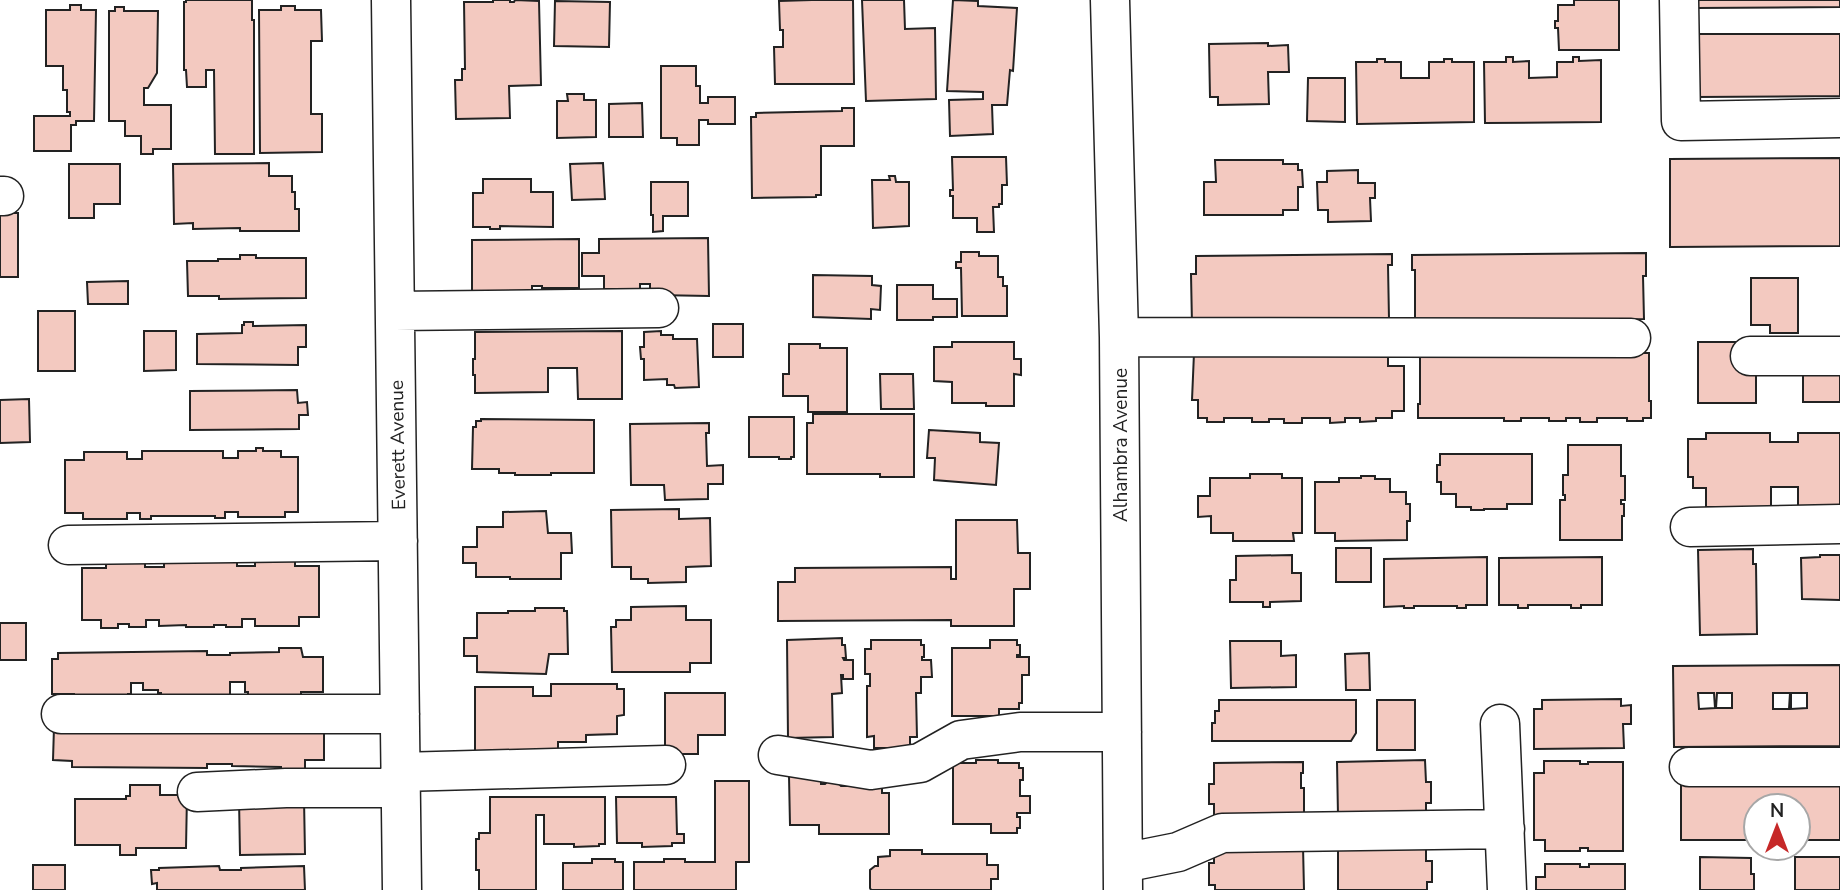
<svg xmlns="http://www.w3.org/2000/svg" width="1840" height="890" font-family="'Nunito Sans',sans-serif">
	<style>
		.building { fill: #f3c9c0; stroke: #222; stroke-width: 2; fill-rule: evenodd }
		.lines { fill: none; stroke-linecap: round; stroke-linejoin: round }
		.minor-casing { stroke: #222; stroke-width: 41 }
		.minor { stroke: #fff; stroke-width: 38 }
		.labels { text-anchor: middle; stroke-width: 5; stroke-linejoin: round; paint-order: stroke }
		.street-label { font-size: 19px; fill: #222; stroke: #fff }
	</style>
	<rect width="100%" height="100%" fill="#fff"/>
	<path class="building" d="M186 0H252V20H254V154H215L214 70H206V87H187L186 70H184V2H186Z
		M493 0H510V2H514L515 0 539 1 541 85 509 86 510 118 456 119 455 80H462V69H465L464 2H493Z
		M812 0H853L854 84H775L774 47H783V30H780L779 1Z
		M862 0H904L905 29 935 28 936 99 866 101Z
		M953 0 978 1V6L1017 8 1013 71 1010 70 1007 105H992L993 134 950 136 949 100 983 99V92L947 91Z
		M1574 0H1619V50H1559L1558 28H1555V21H1558V5H1574Z
		M1696 0H1840V7L1696 8Z
		M555 1 610 2 609 47 554 46Z
		M70 5H81V10H96L94 121H76V125H71V151H34V116H70V112H67V90H63V66H46V10H70Z
		M281 6H295V10H321L322 41H311V114H322V152L260 153 259 10H281Z
		M115 7H124V11H158L157 73 148 88H144V105H171V149H153V154H141V136H125V121H109V11H115Z
		M1696 34H1840V96L1696 97Z
		M1268 43V46L1288 45 1289 72H1268L1269 104 1218 105V97H1210L1209 44Z
		M1506 57H1513V62L1529 61V78L1557 77V62H1573V57H1579V61L1601 60V122L1485 123 1484 62H1506Z
		M1377 59H1385V62H1401V78H1429V62H1444V59H1452V62H1474V122L1357 124 1356 62H1377Z
		M661 66H696V86H700V103H708V97H735V124H708V120H699V145H677V138H661Z
		M1308 78H1345V122L1307 121Z
		M567 94H584V100H596V137L557 138V101H568Z
		M642 103 643 137H609V104Z
		M842 108H854V146H821V195H816V197L752 198 751 117H756V113L842 111Z
		M952 157H1006L1007 185H1002V204H999V207H993L994 232H977V218H953V196H950V190H953Z
		M1840 158V246L1670 247V159Z
		M1215 160H1283V164H1298V170H1302L1303 187H1298V210H1283V215H1204V182H1216Z
		M269 163V176H292V192H295V209H299V231H240V228L193 229V223L174 224 173 164Z
		M603 163 605 199 572 200 570 164Z
		M69 164H120V204H94V218H69Z
		M1358 170V183H1375V198H1370L1371 221 1328 222V210H1318L1317 182H1327V171Z
		M889 176H895L896 182H909V226L873 228 872 180H890Z
		M483 179H531V192H553V227L500 226V229H490V227H473V193H483Z
		M651 182H688V216H663V231L653 232V215H651Z
		M0 213H18V277H0Z
		M708 238 709 296 655 295 650 292V284H640V289H604V276H582V253H599V239Z
		M579 239V288H542V286H532V290L472 297V240Z
		M961 252H979V256H998V277H1003V286H1007V316H962L961 268H956V262H961Z
		M1646 253V276H1643L1644 319 1415 320V270H1412V255Z
		M1392 254V265H1388L1389 319 1192 325 1191 274H1196V256Z
		M240 255H256V258H306V298L219 299V296H188L187 261H218V259H240Z
		M813 275 872 276V285L881 286 880 310 871 309V319L813 317Z
		M1751 278H1798V333H1770V325H1751Z
		M128 281V304H88L87 282Z
		M897 285H933V299H957V317H933V320H897Z
		M38 311H75V371H38Z
		M244 322H253V326L306 325V347H298V365L197 364V334L242 333V325H244Z
		M713 324H743V357H713Z
		M144 331H176V370L144 371Z
		M622 331V399H578L577 368H548V392L475 393V375H473V359H475V332Z
		M661 331V335H673V339H697L699 387 675 388 674 385H667V379L644 380V359H641L640 347H644V332Z
		M952 342H1014V359H1021V375L1014 374V406H986V403H952V382L934 381V347H952Z
		M1698 342H1735V358H1756V403H1698Z
		M789 344H820V348H847V412H808V396H783V374H789Z
		M1194 353H1388V366H1404V411H1392V418H1376V421L1360 422V418H1345V422L1330 423V418H1302V423H1284V419H1269V422H1252V418H1224V422H1207V418H1198V400H1192Z
		M1420 353H1649V401H1651V418H1643V421H1627V418H1597V422H1580V418H1566V421H1549V418H1521V421H1504V418H1418V404H1420Z
		M1840 370V402H1803V374Z
		M880 374H913L914 409H881Z
		M297 390 298 403 307 402 308 415H299V429L190 430V391Z
		M29 399 30 442 0 443V400Z
		M813 414H914V477H880V474H807V423H813Z
		M749 417H794V457H791V459H779V457H749Z
		M481 419 594 420V473H551V475H515V473H499V469H472L473 427H476V421H481Z
		M709 423V433H706L707 466 723 465V484H708V499L665 500 664 485H631L630 424Z
		M929 430 980 433V442L999 443 996 485 934 480 935 458H927Z
		M1706 433H1770V442H1798V433H1840V507H1798V487H1771V507H1706V488H1693V477H1688V439H1706Z
		M1568 445H1621V476H1625V500H1621V504H1624V516H1622V540H1560V500H1565V495H1563V475H1568Z
		M256 448H263V451H281V457H298V512H285V517H238V512H225V518H215V516H151V519H140V513H127V519H83V513H65V460H84V452H127V459H142V451H223V458H238V451H256Z
		M1440 454H1532V504H1507V509H1484V510H1471V507H1456V494H1441V482H1437V465H1440Z
		M1250 474H1282V478H1302V533H1293L1294 541H1233V533H1211V516L1198 517V496H1210V478H1250Z
		M1361 476H1375V479H1390V492H1406V504H1410V521H1407V540L1335 541V533H1315V482H1339V478H1361Z
		M679 509V519L710 518 711 566 686 567V582L648 583V579H631V567H612L611 510Z
		M546 511 548 533H571L572 553H561V579H510V577H476V563H463V547H477V527H503V512Z
		M956 520H1017L1018 553H1030V589H1014V626H951V620L778 621V582H795V568L951 567V579H956Z
		M1336 548H1371V582H1336Z
		M1753 549V564H1756L1757 634 1700 635 1698 550Z
		M1292 555V573H1301V601L1270 602V607H1263V602H1230V580H1236V556Z
		M1820 555H1840V600L1802 599 1801 558 1820 557Z
		M1487 557V605H1466V608H1457V606H1414V608H1404V606L1384 607V559Z
		M1602 557V605H1581V608H1571V605H1528V608H1518V605H1499V558Z
		M255 559H295V566H319V617H299V626H255V619H242V627H226V625H214V627H186V625L159 626V620H146V627H129V624H118V628H101V620H82V568H106V561H145V567H164V560H237V566H255Z
		M686 606V620H711V663H690V672H612L611 627H616V620H631V607Z
		M535 608H564V611H567L568 654H549L546 674 477 672V656H464V638H477V613H508V611H535Z
		M0 623H26V660H0Z
		M842 638V645H845L846 658H843L844 660H853V679H843V675H841L842 693 832 694 833 737 788 738 787 640Z
		M871 640H921V645H924V657H922V660H931L932 677H921V693H916L917 737H910V748H874V736L867 737V686H870V674H865V649H871Z
		M990 640H1017V645H1020V655H1017V657H1029V675H1022V703H1019V709H999V716H952V648H990Z
		M1230 641H1281V656L1296 655V687L1231 688Z
		M279 648H301L303 657H323V692H301V695L248 696V692H245V682H230V696L161 697V693H158V690H143V683H131V694H128V697H74V694H52V659H58V653L207 651V655H230V653L279 652Z
		M1369 653 1370 690H1346L1345 654Z
		M1840 665V746L1674 747 1673 666ZM1698 693H1714L1715 708 1699 709ZM1717 693H1732V708H1716ZM1773 693H1790L1789 709H1773ZM1791 693H1807V708L1791 709Z
		M551 684H617V689H624V715L617 716V734L586 735V742H558V750L475 751V687H533V696H551Z
		M665 693H725V735H698V754H665Z
		M1621 699V706L1631 705V724H1623L1624 748 1534 749V709H1542V700Z
		M1219 700H1356V733L1351 741H1212V723H1215V711H1219Z
		M1377 700H1415V750H1377Z
		M324 725V760H305V769H281V767L232 766V764H207V768L72 767V761L53 760 54 727Z
		M976 760H998V763H1019V768H1023V780H1020V796H1030V813H1017V817H1020V828H1017V833H991V824H953V763H976Z
		M1425 760 1426 782H1431V803H1426V818L1338 815 1337 762Z
		M1544 761H1580V764H1588V762H1623V851H1588V848H1580V851H1545V840H1534V773H1544Z
		M1303 762V773H1301V788H1304V816L1214 819V804H1209V784H1214V763Z
		M789 776H811L821 779V784H825L828 781H836L841 786H882V793H889V834H819V825H790Z
		M715 781H749V862H736V890H634V862H664V859H685V862H715Z
		M1840 781V840H1798V806H1756V840H1681V782Z
		M130 785H160V795H187L186 848H136V855H120V845H75V799H126V796H130Z
		M490 797H605V844H599V846L574 847V844H544V815H536V890H479V870H476V839H479V833H490Z
		M616 797H676L677 834H684V843H672V846L642 847V843H617Z
		M239 799H304L305 854 240 855Z
		M1303 846 1304 890H1215V885H1209V863H1214V848Z
		M1426 846V861H1432V882H1427V890H1338V847Z
		M890 850H922V854H987V865H998V879H991V890H871L870 888V870L875 866H878V857L890 856Z
		M1700 857 1751 858V874H1754V890H1700Z
		M1795 857H1840V890H1795Z
		M592 859H615V862H623V890H563V863H592Z
		M1545 864H1580V867H1589V864H1625V890H1536V877H1545Z
		M33 865H65V890H33Z
		M219 866 220 870H241V868L304 866 305 890H157V883L152 884 151 870H159V868Z"/>
	<g class="lines">
		<g class="minor-casing">
			<path id="minor" d="M391 0 402 890
				M1110 0 1119 337 1123 890
				M1679 0 1681 121 1840 118
				M0 196H4
				M395 311 659 308
				M1119 337 1631 338
				M1750 356H1840
				M1690 527 1840 524
				M68 545 398 541
				M61 714H400
				M1500 724 1507 890
				M778 755 871 770 920 763 961 740 1020 732H1122
				M1689 767H1840
				M400 772 666 765
				M197 792 286 788H401
				M1123 863 1178 852 1222 833 1505 829"/>
		</g>
		<use href="#minor" class="minor"/>
	</g>
	<g class="labels">
		<g class="street-label">
			<text transform="translate(397 445) rotate(-91)" y="7">Everett Avenue</text>
			<text transform="translate(1120 445) rotate(-90)" y="7">Alhambra Avenue</text>
		</g>
	</g>
	<g transform="translate(1777 827)"><circle r="33" fill="#ffffff" stroke="#a7a7a7" stroke-width="2"/>
	<path d="M0-5L12 26L0 18L-12 26Z" fill="#c62828"/>
	<text y="-10" font-size="19" font-weight="bold" text-anchor="middle" fill="#222222">N</text>
	</g>
</svg>
